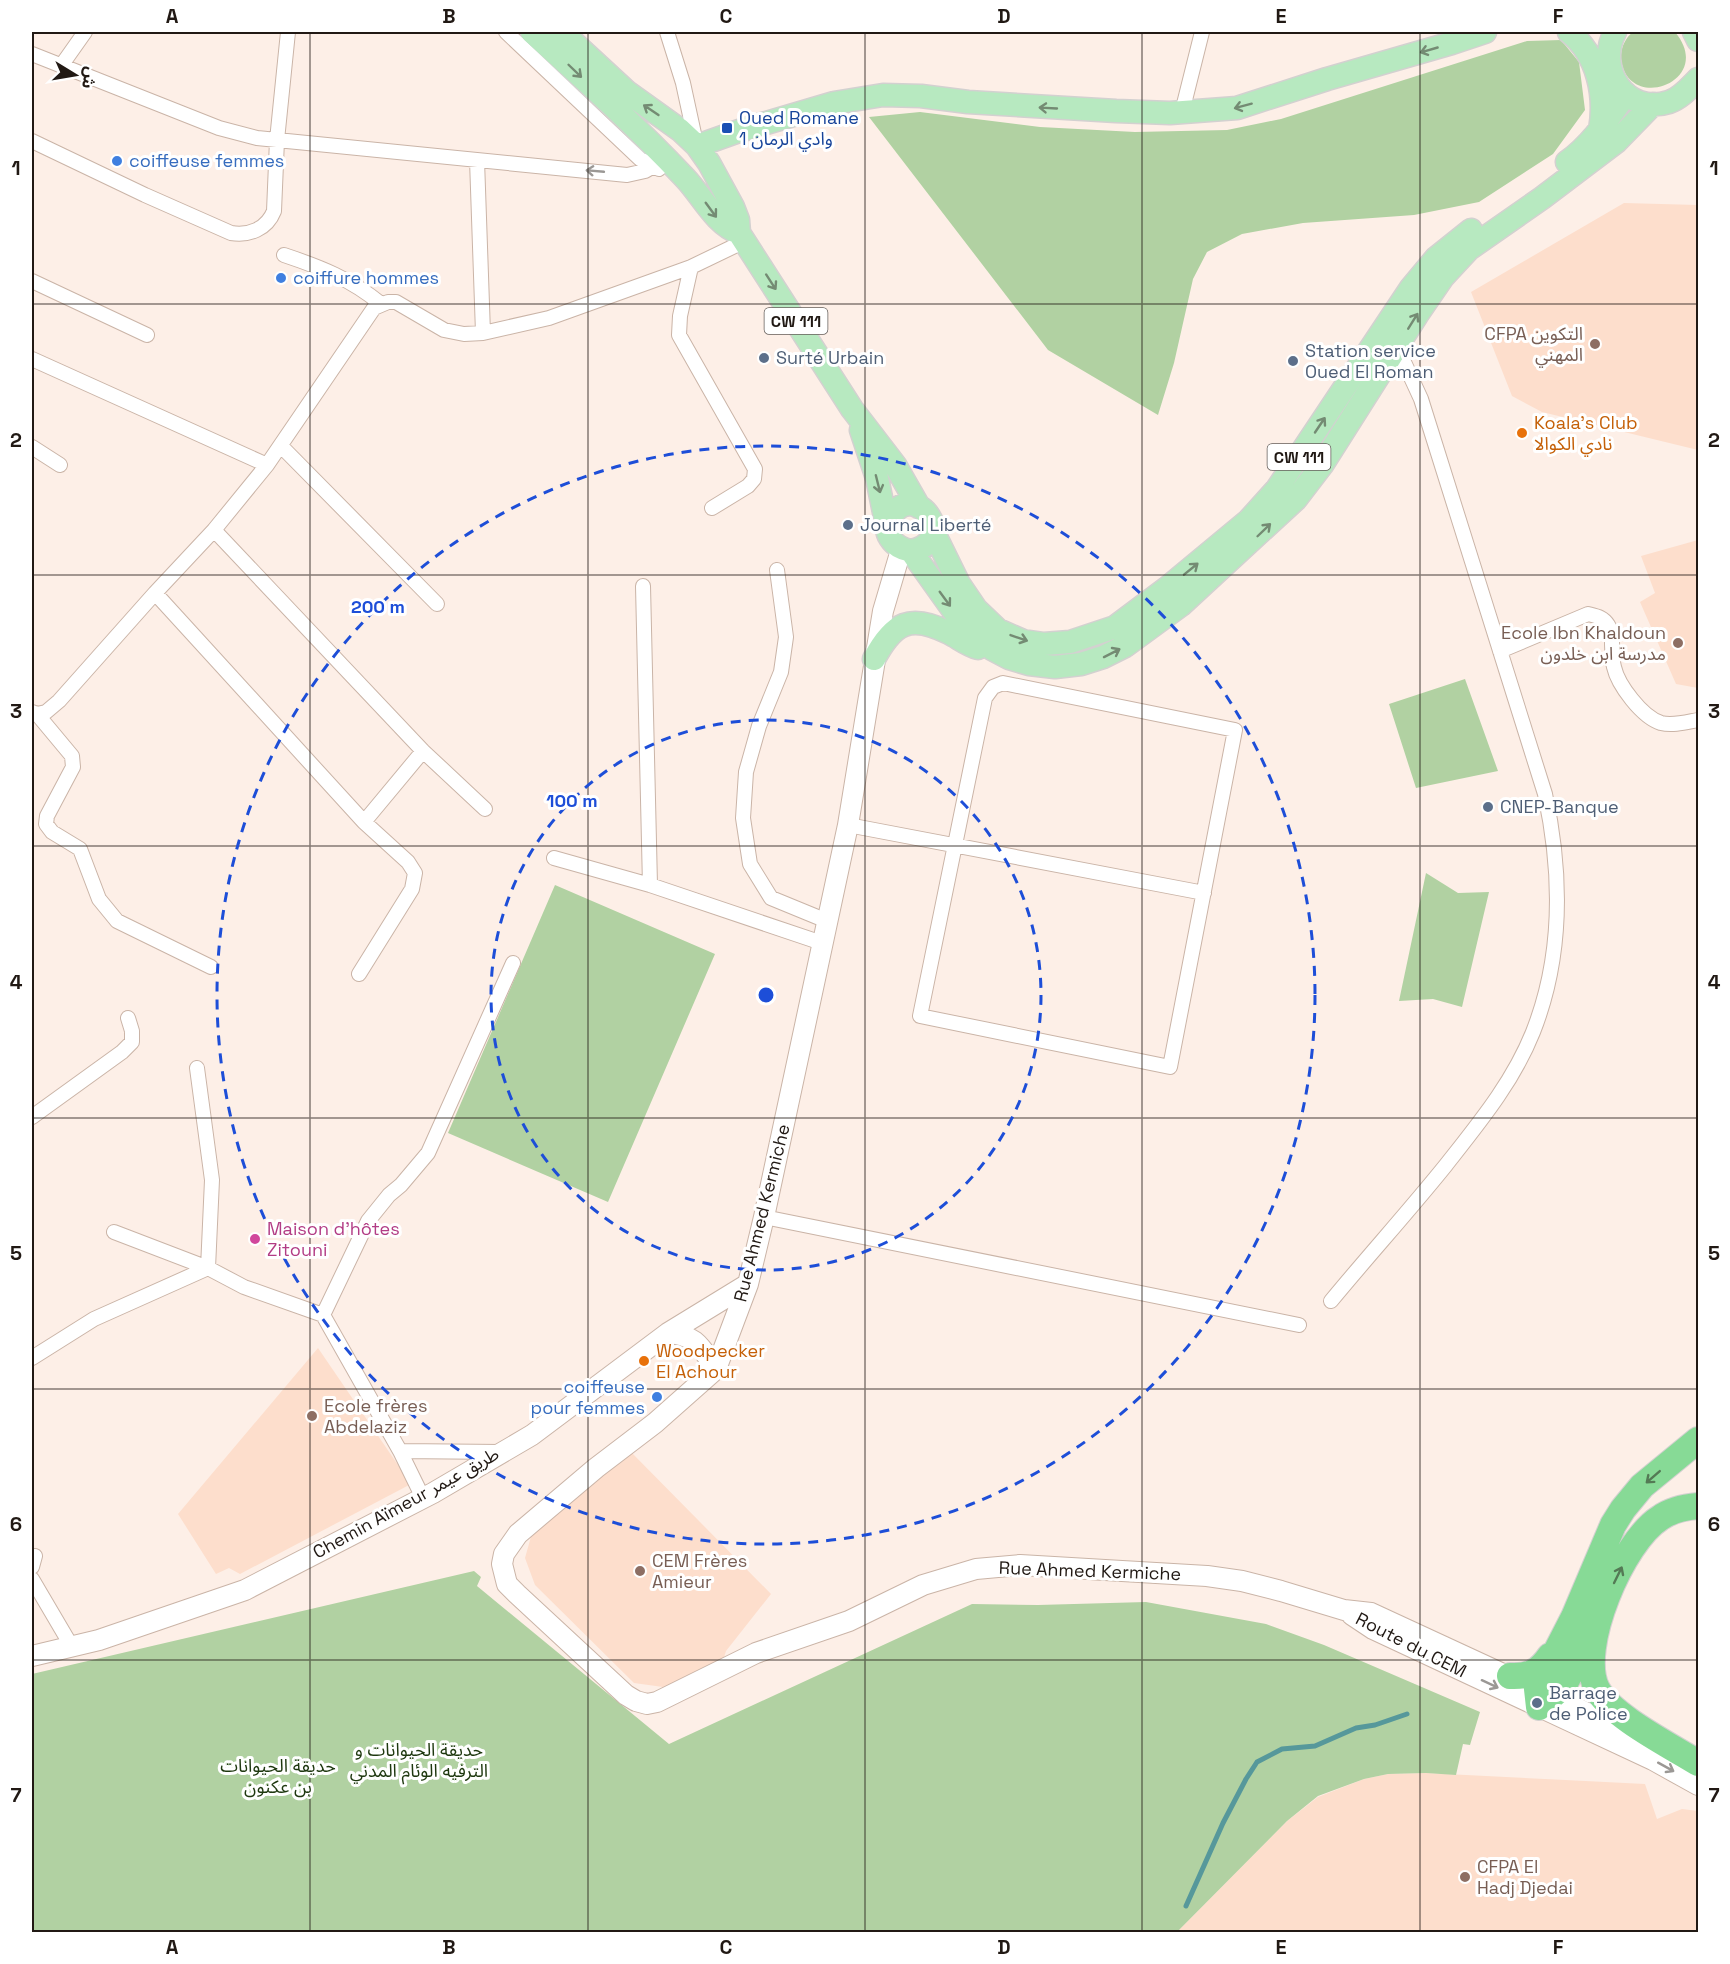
<svg xmlns="http://www.w3.org/2000/svg" width="1730" height="1964" font-family="'Space Grotesk','Noto Sans Arabic',sans-serif">
	<style>
		.built { fill: #fddecc }
		.green { fill: #b1d1a2 }
		.lines { fill: none; stroke-linecap: round; stroke-linejoin: round }
		.stream { stroke: #56989b; stroke-width: 5 }
		.street-casing { stroke: #cab4a7; stroke-width: 16 }
		.secondary-casing { stroke: #cab4a7; stroke-width: 22 }
		.primary-casing { stroke: #d3d1d0; stroke-width: 25 }
		.highway-casing { stroke: #d3d1d0; stroke-width: 28 }
		.street { stroke: #fff; stroke-width: 14 }
		.secondary { stroke: #fff; stroke-width: 20 }
		.primary { stroke: #b7e9c0; stroke-width: 22 }
		.highway { stroke: #87da96; stroke-width: 26 }
		.oneway { stroke: #748b73 }
		.oneway2 { stroke: #9b9895 }
		.oneway3 { stroke: #547a55 }
		.grid { fill: none; stroke: #211914; stroke-width: 1.5; stroke-opacity: 0.55 }
		.ring { fill: none; stroke: #1d4ed8; stroke-width: 3; stroke-dasharray: 10 8 }
		.transit-dot { fill: #1a4fb4; stroke: #fff; stroke-width: 2 }
		.shop-dot { fill: #3f7fe0; stroke: #fff; stroke-width: 2 }
		.education-dot { fill: #8d6e63; stroke: #fff; stroke-width: 2 }
		.service-dot { fill: #5c6f8a; stroke: #fff; stroke-width: 2 }
		.food-dot { fill: #e8710a; stroke: #fff; stroke-width: 2 }
		.hotel-dot { fill: #d1479c; stroke: #fff; stroke-width: 2 }
		.labels { text-anchor: middle; stroke-width: 6; stroke-linejoin: round; paint-order: stroke }
		.shield { fill: #fff; stroke: #645e5a; stroke-width: 1.5 }
		.shield-label { font-size: 16px; font-weight: bold; fill: #211914 }
		.transit-label { font-size: 18px; fill: #164399; stroke: #fff; text-anchor: start }
		.shop-label { font-size: 18px; fill: #366cbe; stroke: #fff; text-anchor: start }
		.education-label { font-size: 18px; fill: #785e54; stroke: #fff; text-anchor: start }
		.service-label { font-size: 18px; fill: #4e5e75; stroke: #fff; text-anchor: start }
		.food-label { font-size: 18px; fill: #c56008; stroke: #fff; text-anchor: start }
		.street-label { font-size: 18px; fill: #211914; stroke: #fff }
		.hotel-label { font-size: 18px; fill: #b23c85; stroke: #fff; text-anchor: start }
		.park-label { font-size: 18px; fill: #1e380f; stroke: #fff }
		.centre { fill: #1d4ed8; stroke: #fff; stroke-width: 3 }
		.ring-label { font-size: 18px; text-anchor: middle; font-weight: bold; fill: #1d4ed8; stroke: #fff; stroke-width: 6; stroke-linejoin: round; paint-order: stroke }
		.neatline { fill: none; stroke: #211914; stroke-width: 2 }
		.grid-label { font-size: 20px; text-anchor: middle; font-weight: bold; fill: #211914 }
	</style>
	<rect width="100%" height="100%" fill="#fdefe7"/>
	<path class="built" d="M1624 203 1698 205V450L1542 412 1512 396 1471 292Z
		M1698 540V688L1676 684 1640 602 1655 593 1641 556Z
		M318 1348 411 1484 240 1574 229 1568 216 1574 178 1514Z
		M629 1450 771 1594 726 1651 721 1667 685 1682 663 1687 634 1683 535 1585 525 1558 532 1533Z
		M1426 1773 1645 1784 1657 1819 1682 1809 1698 1811V1932H1177L1287 1821 1318 1797 1364 1779 1388 1774Z"/>
	<path class="green" d="M1633 32H1675C1716 81 1629 114 1621 60 1620 49 1625 38 1633 32Z
		M1561 40 1579 62 1585 110 1553 154 1479 202 1414 215 1303 223 1242 234 1207 252 1193 279 1174 363 1158 415 1048 350 869 117 920 112 1040 127 1135 132 1227 130 1281 119 1527 41Z
		M1465 679 1498 771 1416 788 1389 704Z
		M1426 873 1458 893 1489 892 1462 1007 1433 999 1399 1001Z
		M555 885 715 954 608 1202 448 1133Z
		M474 1571 481 1577 477 1586 669 1744 972 1604 1038 1605 1146 1602 1266 1624 1324 1645 1480 1712 1470 1745 1463 1744 1456 1775 1426 1773 1388 1774 1364 1779 1318 1796 1287 1821 1177 1932H32V1674Z"/>
	<g class="lines">
		<path class="stream" d="M1186 1906 1223 1823 1246 1779 1257 1762 1282 1749 1315 1746 1356 1728 1375 1725 1407 1714"/>
		<g class="street-casing">
			<path id="street" d="M506 32 640 159 659 169
				M667 32 683 83 696 143
				M32 54 219 128 257 138 627 175 645 171 652 167
				M61 66 85 32
				M1182 112 1202 32
				M32 141 145 195 231 233C249 236 267 229 274 211L277 140 288 32
				M477 160 483 333
				M284 255C320 267 351 279 381 304
				M691 267 680 316 679 335 755 469 754 479 748 486 712 508
				M32 281 147 335
				M32 359 267 465
				M281 446 437 604
				M32 447 60 465
				M214 530 423 751 485 809
				M777 570 786 637 781 672 759 726 746 772 743 818 750 864 771 898 827 921
				M643 586 650 885
				M1500 651 1588 614C1596 616 1603 617 1608 625 1615 636 1610 653 1614 667 1618 685 1642 717 1661 723 1673 726 1687 722 1698 720
				M1003 683 1235 730 1170 1067 920 1016 985 698 993 687Z
				M32 712 37 714 46 712 59 701 155 593
				M37 714 72 756 73 767 47 816 46 824 52 832 80 849 99 899 117 921 211 967
				M364 822 423 751
				M848 825 1204 893
				M554 858 650 885 822 943
				M359 974 412 889 415 873 408 862 364 822 155 593 214 530 267 465 374 308 388 302H396L444 330 464 334 483 333 549 318 691 267 745 241
				M32 1117 122 1052 132 1042V1031L128 1018
				M764 1217 1299 1325
				M114 1232 208 1268 244 1287 323 1315 400 1451 423 1498
				M1331 1301C1369 1255 1409 1211 1446 1165 1479 1123 1513 1082 1533 1032 1563 956 1562 873 1545 794L1421 399 1397 347
				M323 1315 368 1221 389 1195 401 1185 428 1153 513 963
				M32 1358 94 1319 208 1268 212 1180 197 1068
				M400 1451 500 1452
				M32 1567 35 1556
				M32 1579 72 1647"/>
		</g>
		<g class="secondary-casing">
			<path id="secondary" d="M901 550 883 611 848 825 764 1217 748 1284 716 1369 655 1423 596 1468 518 1534 504 1554 502 1564 507 1584 517 1594 626 1695 636 1701 647 1704 657 1702 756 1653 849 1621 923 1585 976 1569 1020 1565 1207 1576 1242 1581 1281 1591 1344 1610 1371 1613 1637 1736
				M668 1333C697 1335 701 1348 716 1369
				M1352 1615 1373 1629 1653 1760 1698 1785
				M32 1656 99 1640 245 1590 433 1493 532 1435 668 1333 748 1284"/>
		</g>
		<g class="primary-casing">
			<path id="primary" d="M532 32C584 79 637 127 685 178 703 197 714 223 739 233
				M562 32 627 92 680 130 697 146 709 163 733 207 738 220 739 233 852 409 895 465 919 507
				M1569 32C1598 55 1606 95 1600 130
				M1615 32C1596 68 1625 116 1669 102 1681 98 1689 88 1698 79
				M1694 32 1698 40
				M697 146 739 131 834 103 883 95 921 96 968 102 1116 111 1170 113 1237 108 1327 79 1452 43 1485 32
				M1567 162C1592 144 1608 119 1626 94
				M861 430 877 478 887 527
				M933 531 959 584 976 609 998 630 1023 641 1044 644 1070 642 1115 627 1167 588 1249 520 1277 489 1411 288 1436 258 1471 230
				M911 551C960 541 916 480 892 515 879 532 894 548 911 551L963 624 992 649 1009 658 1029 664 1055 667 1081 664 1103 657 1125 646 1181 605 1296 499 1322 465 1417 315 1443 277 1469 249 1542 198 1616 142 1653 104
				M874 659C893 623 910 613 949 633 959 638 967 645 978 648"/>
		</g>
		<g class="highway-casing">
			<path id="highway" d="M1698 1506C1685 1507 1671 1510 1660 1518 1623 1541 1576 1648 1597 1689 1611 1716 1671 1746 1698 1763
				M1510 1676C1529 1677 1539 1672 1550 1656
				M1539 1707 1537 1689 1574 1617 1613 1525 1623 1509 1642 1486 1698 1440
				M1539 1707 1564 1685 1589 1638"/>
		</g>
		<use href="#street" class="street"/>
		<use href="#secondary" class="secondary"/>
		<use href="#primary" class="primary"/>
		<use href="#highway" class="highway"/>
	</g>
	<defs><path id="oneway-shaft" d="M-6 0H5M1.5-3L5.5 0L1.5 3" fill="none" stroke-width="1.6" stroke-linecap="round" stroke-linejoin="round" transform="scale(1.5)"/></defs>
	<g class="oneway">
		<use href="#oneway-shaft" transform="translate(1429 50) rotate(164)"/>
		<use href="#oneway-shaft" transform="translate(575 71) rotate(44)"/>
		<use href="#oneway-shaft" transform="translate(1243 106) rotate(165)"/>
		<use href="#oneway-shaft" transform="translate(1048 108) rotate(-177)"/>
		<use href="#oneway-shaft" transform="translate(651 110) rotate(-146)"/>
		<use href="#oneway-shaft" transform="translate(711 210) rotate(54)"/>
		<use href="#oneway-shaft" transform="translate(771 282) rotate(57)"/>
		<use href="#oneway-shaft" transform="translate(1413 321) rotate(-58)"/>
		<use href="#oneway-shaft" transform="translate(1320 425) rotate(-56)"/>
		<use href="#oneway-shaft" transform="translate(878 484) rotate(76)"/>
		<use href="#oneway-shaft" transform="translate(1264 530) rotate(-44)"/>
		<use href="#oneway-shaft" transform="translate(1191 569) rotate(-39)"/>
		<use href="#oneway-shaft" transform="translate(945 599) rotate(54)"/>
		<use href="#oneway-shaft" transform="translate(1019 638) rotate(19)"/>
		<use href="#oneway-shaft" transform="translate(1112 653) rotate(-27)"/>
	</g>
	<g class="oneway2">
		<use href="#oneway-shaft" transform="translate(595 171) rotate(-175)"/>
		<use href="#oneway-shaft" transform="translate(1490 1684) rotate(25)"/>
		<use href="#oneway-shaft" transform="translate(1666 1767) rotate(29)"/>
	</g>
	<g class="oneway3">
		<use href="#oneway-shaft" transform="translate(1653 1477) rotate(139)"/>
		<use href="#oneway-shaft" transform="translate(1618 1575) rotate(-64)"/>
	</g>
	<path class="grid" d="M310 32V1932M588 32V1932M865 32V1932M1142 32V1932M1420 32V1932M32 304H1698M32 575H1698M32 846H1698M32 1118H1698M32 1389H1698M32 1660H1698"/>
	<g class="ring">
		<circle cx="766" cy="995" r="275"/>
		<circle cx="766" cy="995" r="549"/>
	</g>
	<rect class="transit-dot" x="721" y="122" width="12" height="12" rx="3"/>
	<g class="shop-dot">
		<circle cx="117" cy="161" r="6"/>
		<circle cx="281" cy="278" r="6"/>
		<circle cx="657" cy="1397" r="6"/>
	</g>
	<g class="education-dot">
		<circle cx="1595" cy="344" r="6"/>
		<circle cx="1678" cy="643" r="6"/>
		<circle cx="312" cy="1416" r="6"/>
		<circle cx="640" cy="1571" r="6"/>
		<circle cx="1465" cy="1877" r="6"/>
	</g>
	<g class="service-dot">
		<circle cx="764" cy="358" r="6"/>
		<circle cx="1293" cy="361" r="6"/>
		<circle cx="848" cy="525" r="6"/>
		<circle cx="1488" cy="807" r="6"/>
		<circle cx="1537" cy="1703" r="6"/>
	</g>
	<g class="food-dot">
		<circle cx="1522" cy="433" r="6"/>
		<circle cx="644" cy="1361" r="6"/>
	</g>
	<circle class="hotel-dot" cx="255" cy="1239" r="6"/>
	<g class="labels">
		<g class="shield">
			<rect x="764.5" y="308" width="63" height="26" rx="4.5"/>
			<rect x="1267.5" y="444" width="63" height="26" rx="4.5"/>
		</g>
		<g class="shield-label">
			<text x="796" y="327">CW 111</text>
			<text x="1299" y="463">CW 111</text>
		</g>
		<g class="transit-label">
			<text x="739" y="124">Oued Romane<tspan x="739" dy="21">1 وادي الرمان</tspan></text>
		</g>
		<g class="shop-label">
			<text x="129" y="167">coiffeuse femmes</text>
			<text x="293" y="284">coiffure hommes</text>
			<text x="645" y="1393" text-anchor="end">coiffeuse<tspan x="645" dy="21">pour femmes</tspan></text>
		</g>
		<g class="education-label">
			<text x="1583" y="340" text-anchor="end">CFPA التكوين<tspan x="1583" dy="21">المهني</tspan></text>
			<text x="1666" y="639" text-anchor="end">Ecole Ibn Khaldoun<tspan x="1666" dy="21">مدرسة ابن خلدون</tspan></text>
			<text x="324" y="1412">Ecole frères<tspan x="324" dy="21">Abdelaziz</tspan></text>
			<text x="652" y="1567">CEM Frères<tspan x="652" dy="21">Amieur</tspan></text>
			<text x="1477" y="1873">CFPA El<tspan x="1477" dy="21">Hadj Djedai</tspan></text>
		</g>
		<g class="service-label">
			<text x="1305" y="357">Station service<tspan x="1305" dy="21">Oued El Roman</tspan></text>
			<text x="776" y="364">Surté Urbain</text>
			<text x="860" y="531">Journal Liberté</text>
			<text x="1500" y="813">CNEP-Banque</text>
			<text x="1549" y="1699">Barrage<tspan x="1549" dy="21">de Police</tspan></text>
		</g>
		<g class="food-label">
			<text x="1534" y="429">Koala's Club<tspan x="1534" dy="21">نادي الكوالا</tspan></text>
			<text x="656" y="1357">Woodpecker<tspan x="656" dy="21">El Achour</tspan></text>
		</g>
		<g class="street-label">
			<text transform="translate(762 1213) rotate(-76)" y="6">Rue Ahmed Kermiche</text>
			<text transform="translate(406 1503) rotate(-29)" y="6">Chemin Aïmeur طريق عيمر</text>
			<text transform="translate(1090 1571) rotate(2)" y="6">Rue Ahmed Kermiche</text>
			<text transform="translate(1411 1645) rotate(27)" y="6">Route du CEM</text>
		</g>
		<g class="hotel-label">
			<text x="267" y="1235">Maison d'hôtes<tspan x="267" dy="21">Zitouni</tspan></text>
		</g>
		<g class="park-label">
			<text x="419" y="1756">حديقة الحيوانات و<tspan x="419" dy="21">الترفيه الوئام المدني</tspan></text>
			<text x="278" y="1772">حديقة الحيوانات<tspan x="278" dy="21">بن عكنون</tspan></text>
		</g>
	</g>
	<circle cx="766" cy="995" r="9" class="centre"/>
	<g class="ring-label">
		<text x="378" y="613">200 m</text>
		<text x="572" y="807">100 m</text>
	</g>
	<rect width="1730" height="1964" fill="none" stroke="#ffffff" stroke-width="66"/>
	<g transform="translate(75 75) rotate(101)" stroke="#ffffff" stroke-width="4.5" paint-order="stroke">
	<path d="M0-4.5L10 22L0 15L-10 22Z" fill="#211914"/>
	<text y="-9" font-size="16" font-weight="bold" text-anchor="middle" fill="#211914">ش</text>
	</g>
	<rect x="33" y="33" width="1664" height="1898" class="neatline"/>
	<g class="grid-label">
		<text x="172" y="23">A</text>
		<text x="449" y="23">B</text>
		<text x="726" y="23">C</text>
		<text x="1004" y="23">D</text>
		<text x="1281" y="23">E</text>
		<text x="1558" y="23">F</text>
		<text x="16" y="175">1</text>
		<text x="1714" y="175">1</text>
		<text x="16" y="447">2</text>
		<text x="1714" y="447">2</text>
		<text x="16" y="718">3</text>
		<text x="1714" y="718">3</text>
		<text x="16" y="989">4</text>
		<text x="1714" y="989">4</text>
		<text x="16" y="1260">5</text>
		<text x="1714" y="1260">5</text>
		<text x="16" y="1531">6</text>
		<text x="1714" y="1531">6</text>
		<text x="16" y="1802">7</text>
		<text x="1714" y="1802">7</text>
		<text x="172" y="1954">A</text>
		<text x="449" y="1954">B</text>
		<text x="726" y="1954">C</text>
		<text x="1004" y="1954">D</text>
		<text x="1281" y="1954">E</text>
		<text x="1558" y="1954">F</text>
	</g>
</svg>
